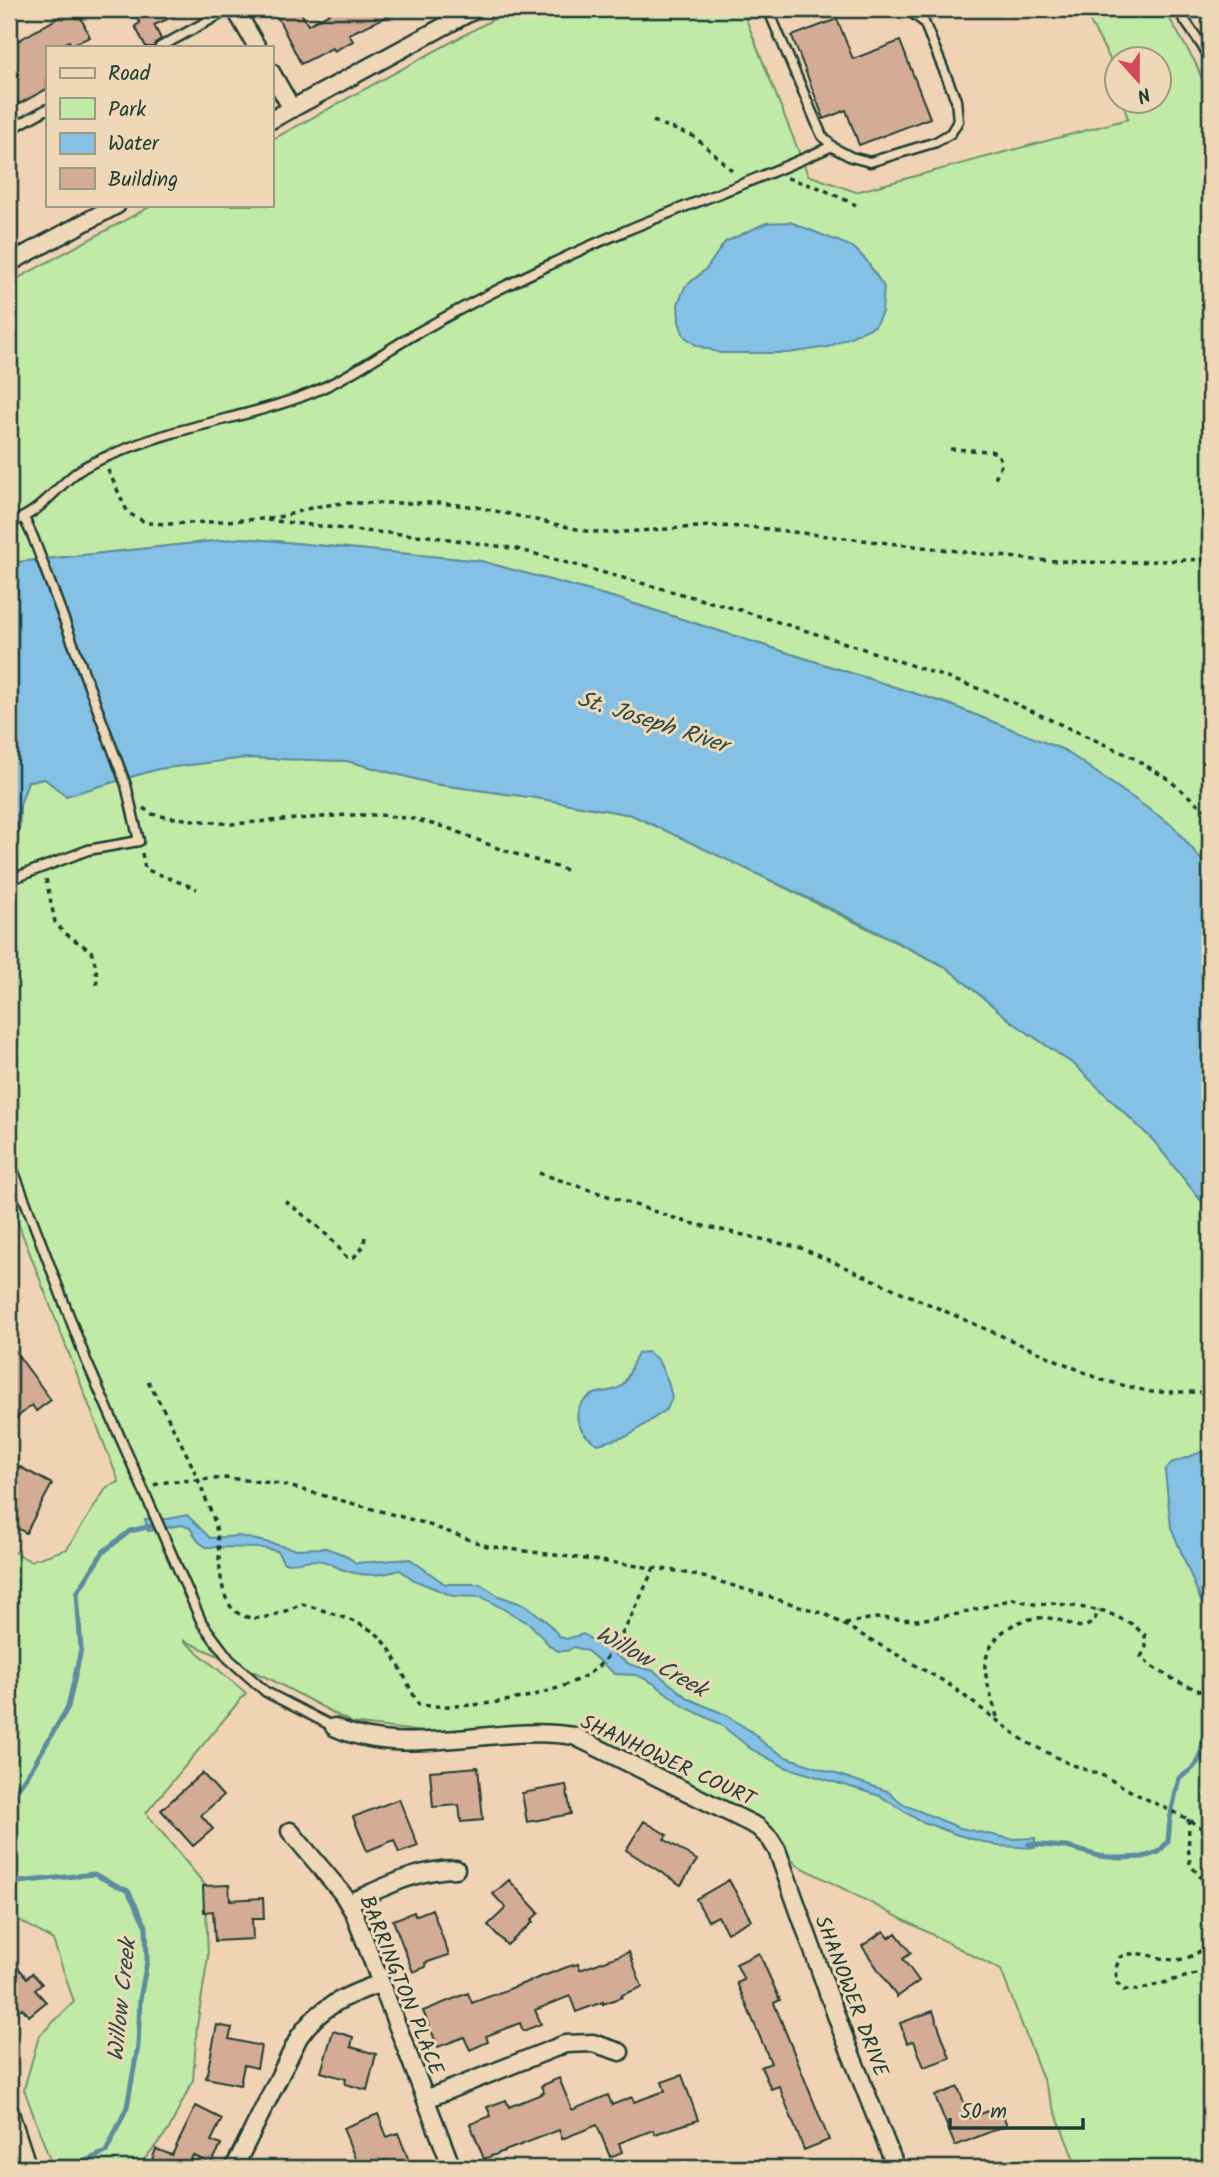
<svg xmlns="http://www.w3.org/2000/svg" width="1219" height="2177" font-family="Kalam,sans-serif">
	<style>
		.green { fill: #c0eaa6; stroke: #70946d; stroke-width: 2 }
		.water { fill: #85c1e5; stroke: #5c8c9e; stroke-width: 2 }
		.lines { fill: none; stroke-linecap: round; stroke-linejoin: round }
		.stream { stroke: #5c8c9e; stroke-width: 5 }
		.building { fill: #d4ac95; stroke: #1f3d34; stroke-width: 2 }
		.lane-casing { stroke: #1f3d34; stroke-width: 13 }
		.street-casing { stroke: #1f3d34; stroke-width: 21 }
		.path { stroke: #1f3d34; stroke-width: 3.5; stroke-dasharray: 5 5; stroke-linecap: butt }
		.lane { stroke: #eed8b7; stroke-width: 8 }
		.street { stroke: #eed8b7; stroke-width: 16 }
		.labels { text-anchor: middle; stroke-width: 6; stroke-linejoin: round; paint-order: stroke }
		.street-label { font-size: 21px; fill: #1f3d34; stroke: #eed8b7 }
		.water-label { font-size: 23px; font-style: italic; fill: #294a46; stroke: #eed8b7 }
	</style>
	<rect width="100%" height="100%" fill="#f0d3b4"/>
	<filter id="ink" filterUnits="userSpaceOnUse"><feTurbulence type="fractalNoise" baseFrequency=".0143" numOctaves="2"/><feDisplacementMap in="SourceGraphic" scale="14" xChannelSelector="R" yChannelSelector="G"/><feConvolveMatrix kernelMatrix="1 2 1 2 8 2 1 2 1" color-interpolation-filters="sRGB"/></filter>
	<g filter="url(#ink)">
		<path class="green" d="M512 9H742L808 175 856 192 1128 119 1123 102H1160V60H1118L1117 84 1110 59 1083 9H1164L1196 64 1210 98V870L1173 826 1063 750 948 704 619 599 481 561 243 538 9 563V283L153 205H271V140Z
			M245 758 347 761 434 784 536 798 632 815 700 846 946 967 1011 1021 1076 1066 1153 1140 1210 1212V2168H1077L1001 1970 797 1865 758 1827 585 1740 471 1738 352 1723 272 1680 183 1640 246 1693 146 1813 205 1885 208 1957 197 2026 193 2080 168 2131 137 2168H53L24 2089 39 2036 74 2002 53 1940 9 1914V1549L30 1561 67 1549 107 1487 119 1482 9 1200V840L19 832 20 805 28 781 45 779 66 796 158 769Z"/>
		<path class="water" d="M790 222 853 247 866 260 884 287 882 312 875 326 828 347 788 353H720L696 345 684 336 679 322 678 304 685 287 707 268 725 242 766 223Z
			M243 538 481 561 619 599 948 704 1064 750 1173 826 1210 870V1212L1153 1140 1076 1066 1011 1021 946 967 840 913 632 815 536 798 434 784 347 761 245 758 158 769 66 796 45 779 28 781 20 805 19 832 9 840V563Z
			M648 1352 658 1360 668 1381 672 1398 667 1409 628 1436 598 1444C576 1433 567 1407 594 1394 602 1391 613 1392 620 1387 629 1381 632 1362 638 1353Z
			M1210 1449V1623L1171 1527 1165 1471 1171 1463Z
			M187 1515 210 1538 239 1536 295 1549 326 1548 345 1555 356 1563 410 1559 445 1584H480L499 1596 527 1606 547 1622 560 1637 566 1639 583 1634 631 1665 654 1671 689 1699 724 1714 752 1732 766 1745 786 1757 887 1791 902 1804 960 1828 1011 1839 1035 1838V1848L998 1846 958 1835 918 1820 880 1796 785 1767 751 1749 720 1724 685 1707 653 1683 637 1675 615 1674 587 1651 574 1647 567 1651H558L550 1646 530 1624 482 1597 453 1596 414 1580 400 1570C381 1576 363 1577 344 1570 337 1568 330 1563 323 1561 310 1558 297 1564 284 1563L277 1551 262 1548 206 1547 198 1541 190 1528 182 1525 148 1531 145 1519H168Z"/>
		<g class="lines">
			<path class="stream" d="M9 1801 32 1768 68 1707 81 1650 77 1593 103 1552 130 1531 152 1526
				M1029 1844 1067 1847 1099 1856 1120 1858 1143 1857 1159 1852 1168 1841 1170 1819 1179 1778C1212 1759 1195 1747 1210 1720
				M9 1883 94 1874 128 1891 146 1926 147 1961 140 1999 138 2046 127 2107 106 2152 68 2168"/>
		</g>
		<path class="building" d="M133 9H190L154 25 161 39 155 43 154 47H146L135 26 140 23Z
			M287 9H299L308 25 337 9H403L349 34 353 41 334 51 332 48 301 64 276 14Z
			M72 10 76 18 80 16 90 37 71 45 69 41 57 47H47V89L19 104 9 83V46Z
			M837 19 853 59 900 41 930 118 859 145 846 110 824 119 792 36Z
			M9 1343 51 1400 36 1411 32 1405 15 1419 9 1411Z
			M20 1467 52 1484 26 1533 9 1524V1488Z
			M478 1767 483 1820 461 1822 459 1805 433 1807 430 1771Z
			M202 1773 223 1796 201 1815 213 1829 193 1846 161 1810Z
			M566 1785 571 1814 527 1822 522 1793Z
			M399 1799 418 1846 399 1853 394 1840 367 1851 353 1817Z
			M644 1821 667 1835 664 1839 697 1860 681 1885 626 1850Z
			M509 1880 539 1913 531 1920 533 1922 507 1945 488 1925 506 1908 493 1894Z
			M729 1880 751 1920 727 1933 718 1916 708 1921 696 1899Z
			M229 1885 230 1900 263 1898 264 1919H252L253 1939 215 1941 213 1911 204 1912 203 1886Z
			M432 1909 449 1955 425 1963 426 1967 413 1972 393 1920 414 1912 415 1916Z
			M884 1931 889 1938 896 1933 911 1953 903 1959 919 1981 897 1997 862 1946Z
			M629 1952 642 1987 622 1995V1997L603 2004V2002L576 2012 570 1996 535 2010 541 2024 523 2031 520 2023 486 2036 488 2042 470 2050 464 2037 438 2047 423 2011 468 1993 472 2003 567 1967 578 1964 580 1970Z
			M759 1953 780 2000 774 2003 829 2140 804 2150 779 2086 771 2089 761 2067 771 2063 737 1983 744 1980 736 1964Z
			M9 1957 27 1978 32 1973 42 1984 35 1990 46 2002 29 2016 22 2008 17 2012 9 2003Z
			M933 2011 950 2058 924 2067 914 2041 907 2043 900 2023Z
			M217 2025 232 2028 229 2039 261 2046 257 2068 244 2065 240 2085 206 2078Z
			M333 2031 353 2037 351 2047 376 2054 367 2090 345 2084 346 2079 321 2072Z
			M682 2075 698 2120 655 2134 653 2130 619 2143 622 2152 610 2157 597 2125 562 2139 559 2130 484 2159 470 2124 491 2116 487 2107 506 2100 509 2107 544 2093 541 2086 559 2078 572 2110 608 2095 612 2105 632 2097 634 2102 665 2091 662 2082Z
			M958 2087 970 2118 999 2107 1007 2125 955 2146 935 2096Z
			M196 2106 222 2119 211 2141 221 2145 211 2164 193 2155 190 2162 203 2168H149L156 2149 172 2155Z
			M378 2114 387 2137 398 2133 409 2161 391 2168 387 2160 359 2168 343 2128Z"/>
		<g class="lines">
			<g class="lane-casing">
				<path id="lane" d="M768 9 822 136 834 148 851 157 870 162 936 142 951 133 958 121 956 100 924 22 907 9
					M1177 9 1210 57
					M160 47 230 9
					M9 130 47 109
					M9 523C42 513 54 488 80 470 94 460 112 455 128 448 188 424 251 417 311 393 348 378 382 353 417 333 459 309 504 286 549 265 641 220 739 189 832 146
					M9 880 88 850 139 841 126 785 33 537 24 518
					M9 1159 86 1360 202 1623 229 1659 266 1692 334 1727"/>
			</g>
			<g class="street-casing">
				<path id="street" d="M235 9 257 47
					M271 72 292 109
					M271 120 476 9
					M9 263 117 205
					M334 1727C407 1761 497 1723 574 1736L758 1827 770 1839 777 1850 841 2029 896 2168
					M290 1831 342 1893 354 1913 452 2168
					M348 1903C383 1888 417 1869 456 1869
					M426 2099 565 2044 593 2043 620 2052
					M9 2110 28 2168
					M234 2168 299 2037C320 2006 347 1995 381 1983"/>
			</g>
			<path class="path" d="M653 121 695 137 735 173
				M787 178 820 188 856 205
				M950 449 991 451 998 454 1002 463 994 480
				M108 470 128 513 147 523 170 524 261 519 284 516 314 507 343 503H440L477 507 586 531 608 533 712 526 750 527 1035 560 1108 563 1210 559
				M267 520 362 531 428 536 517 549 740 610 858 647 994 694 1130 756 1168 779 1210 814
				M143 808 152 814 166 817 231 824 348 815H380L413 819 448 828 500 849 566 870
				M142 853 145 869 197 889
				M46 879 55 922 63 932 91 951 96 966 97 987
				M539 1173 686 1222 801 1248 1102 1380 1151 1392H1208
				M285 1201C308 1218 329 1234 346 1257H354L364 1246 365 1235
				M148 1381C169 1420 190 1456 205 1497 209 1507 214 1518 216 1528 221 1550 216 1595 235 1611 255 1627 282 1612 302 1604 320 1609 369 1624 381 1638 398 1657 406 1683 419 1705 466 1710 556 1699 595 1669 621 1648 639 1598 654 1568
				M154 1485 166 1482 227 1478 281 1484 424 1523 487 1546 676 1571 708 1578 825 1614 947 1683 1026 1742 1068 1763 1106 1777 1134 1793 1188 1819 1210 1834
				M845 1624 873 1618 918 1620 958 1614 1013 1599 1038 1605 1053 1603 1104 1611 1132 1624 1145 1635 1146 1647 1141 1657 1153 1667 1176 1681 1210 1695
				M997 1717C994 1704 984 1677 985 1664 990 1631 1023 1613 1054 1619 1064 1620 1076 1629 1086 1626 1094 1623 1096 1617 1099 1610
				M1188 1819C1190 1833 1187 1849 1190 1863 1192 1870 1199 1872 1202 1880 1212 1899 1211 1923 1208 1944 1172 1979 1151 1943 1120 1957L1116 1968 1117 1983 1124 1990H1138L1210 1970"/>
			<use href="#lane" class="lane"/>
			<use href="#street" class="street"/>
		</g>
	</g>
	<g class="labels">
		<g class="street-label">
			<text transform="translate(668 1760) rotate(25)" y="7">SHANHOWER COURT</text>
			<text transform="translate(402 1985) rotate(68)" y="7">BARRINGTON PLACE</text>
			<text transform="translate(852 1996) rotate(69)" y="7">SHANOWER DRIVE</text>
		</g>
		<g class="water-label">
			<text transform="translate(653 721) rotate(18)" y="8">St. Joseph River</text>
			<text transform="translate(652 1661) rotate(29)" y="8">Willow Creek</text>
			<text transform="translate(121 2000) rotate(-84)" y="8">Willow Creek</text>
		</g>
	</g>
	<rect width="1219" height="2177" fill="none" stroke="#eed8b7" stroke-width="35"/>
	<rect x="18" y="18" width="1184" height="2142" fill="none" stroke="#1f3d34" stroke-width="2.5" filter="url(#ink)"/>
	<rect x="46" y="46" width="228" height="161" fill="#eed8b7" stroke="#9b9a83" stroke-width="2"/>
	<rect x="60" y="68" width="35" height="10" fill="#eed8b7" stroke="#9b9a83" stroke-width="2"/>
	<text x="108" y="80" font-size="21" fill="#1f3d34">Road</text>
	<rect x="60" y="98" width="35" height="21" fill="#c0eaa6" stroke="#9b9a83" stroke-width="2"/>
	<text x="108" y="116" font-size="21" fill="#1f3d34">Park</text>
	<rect x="60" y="133" width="35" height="21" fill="#85c1e5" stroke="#9b9a83" stroke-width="2"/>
	<text x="108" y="150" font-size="21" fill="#1f3d34">Water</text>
	<rect x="60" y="168" width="35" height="21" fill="#d4ac95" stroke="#9b9a83" stroke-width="2"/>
	<text x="108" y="186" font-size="21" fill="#1f3d34">Building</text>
	<g transform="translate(1138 80) rotate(159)"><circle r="33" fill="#eed8b7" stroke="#9b9a83" stroke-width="2"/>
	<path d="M0-5L12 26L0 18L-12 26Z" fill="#d1495b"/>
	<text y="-10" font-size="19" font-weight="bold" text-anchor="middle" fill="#1f3d34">N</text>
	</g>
	<path d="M950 2118v10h133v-10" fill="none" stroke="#1f3d34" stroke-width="3.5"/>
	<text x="960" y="2118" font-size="21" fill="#1f3d34" stroke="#eed8b7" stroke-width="5" paint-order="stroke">50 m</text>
</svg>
